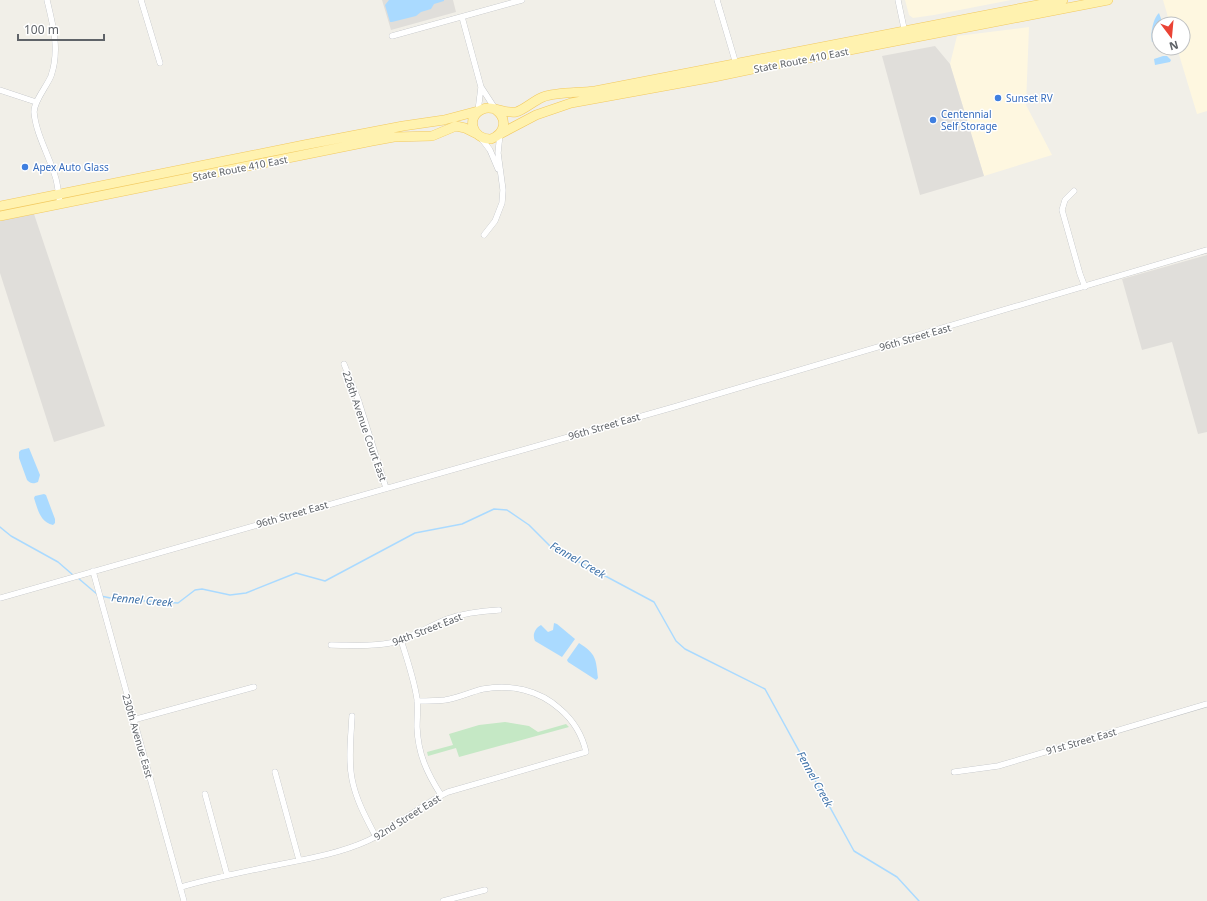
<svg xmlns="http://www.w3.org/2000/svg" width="1207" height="901" font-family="'Noto Sans',sans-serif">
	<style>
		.commercial { fill: #fef7e0 }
		.industrial { fill: #e0deda }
		.green { fill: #c5e8c5 }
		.water { fill: #aadaff }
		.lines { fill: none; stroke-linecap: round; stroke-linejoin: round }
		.stream { stroke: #aadaff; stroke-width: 1.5 }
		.street-casing { stroke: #b5b8bc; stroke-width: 6 }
		.primary-casing { stroke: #f2c960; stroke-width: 10 }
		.street { stroke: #fff; stroke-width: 5.5 }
		.primary { stroke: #fff2af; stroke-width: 9 }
		.shop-dot { fill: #3f7fe0; stroke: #fff; stroke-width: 1.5 }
		.labels { text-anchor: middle; stroke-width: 3; stroke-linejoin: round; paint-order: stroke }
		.street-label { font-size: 10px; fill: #5f6368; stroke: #fff }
		.shop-label { font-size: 10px; fill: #366cbe; stroke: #fff; text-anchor: start }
		.water-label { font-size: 11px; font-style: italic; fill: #4174aa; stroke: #fff }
	</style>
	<rect width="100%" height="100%" fill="#f1efe8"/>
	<path class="commercial" d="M905 0H1011L934 15 913 18 909 15Z
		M1163 0H1207V111L1197 114 1177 48H1183V24H1170Z
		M1029 27 1026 105 1052 155 984 176 950 64 957 36Z"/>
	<path class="industrial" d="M382 0H453L456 12 391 30Z
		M935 46 950 64 984 176 920 195 882 56Z
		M34 214 105 426 54 442 0 273V220Z
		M1207 255V432L1198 434 1172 342 1142 350 1122 279Z"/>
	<path class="green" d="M505 722 529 726 538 732 566 724 569 727 459 757 456 748 428 756 427 752 453 745 449 734 479 725Z"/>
	<path class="water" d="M389 0H444V1L434 4 431 9 421 12 416 16 392 22H390L385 5Z
		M1159 13 1163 24H1159V41L1152 42C1150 35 1153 18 1159 13Z
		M1163 56H1167L1171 60 1170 62 1155 65 1154 59Z
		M29 448 40 475 38 482C33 484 31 484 27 480L19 458V452L21 450Z
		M44 494 46 495 55 519V523L53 525C40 522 38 510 34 498L35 496Z
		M554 623 557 624 575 639 562 657 535 641C532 635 535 628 541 625L548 632 553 630Z
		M579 643C596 654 596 658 598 678L596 680 568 662 567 660Z"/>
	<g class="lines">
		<path class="stream" d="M0 527 11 536 58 562 73 575
			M78 578 98 595
			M101 596 115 599 178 603 195 590 202 589 230 595 246 593 296 573 325 581 415 533 462 524 494 509 507 510 529 525 551 547 654 602 676 641 685 649 765 689 854 851 897 877 919 901"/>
		<g class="street-casing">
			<path id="street" d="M47 0C53 25 60 50 51 76 47 86 34 101 34 112 36 135 50 157 56 179 58 187 59 196 60 204
				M141 0 160 63
				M717 0 736 64
				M898 0 905 33
				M462 17 481 87
				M392 36 522 0
				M0 90 36 102
				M478 111 481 87 496 110
				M481 138 490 150 498 169
				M1074 191 1065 200 1062 210 1080 274 1085 287
				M484 235 495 221 502 203 503 190 498 153 500 134
				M344 364 358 399 386 488
				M93 571 184 901
				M0 598 674 407 1207 250
				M401 640C407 659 414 679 417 699 418 708 417 718 417 727 418 754 427 773 441 795
				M331 645C351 645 371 647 390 643 412 638 427 627 447 619 464 613 481 611 499 610
				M352 716C351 737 348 759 352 779 356 800 366 818 376 837
				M133 720 254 687
				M275 772 299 860
				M954 772 998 766 1207 704
				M205 794 227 875
				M181 887C209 879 238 873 267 867 300 860 336 855 367 841 396 828 420 805 448 792L586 752C582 734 574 721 560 709 539 690 511 684 483 689 470 692 458 698 445 700 436 701 426 701 417 701
				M443 901 485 890"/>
		</g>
		<g class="primary-casing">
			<path id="primary" d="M496 110C508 119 505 134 491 139 472 140 465 116 483 109 493 105 504 114 516 112 524 110 533 101 543 97 557 92 579 93 595 91L1063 0
				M500 134 536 115 571 103 714 77 767 66 1108 0
				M0 206 304 145 403 126 444 120 478 111
				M0 216 372 141 394 137 432 136 456 126 465 128 477 134"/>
		</g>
		<use href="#street" class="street"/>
		<use href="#primary" class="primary"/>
	</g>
	<g class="shop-dot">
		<circle cx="998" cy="98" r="4"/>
		<circle cx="933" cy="120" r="4"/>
		<circle cx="25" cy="167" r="4"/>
	</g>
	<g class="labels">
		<g class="street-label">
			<text transform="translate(801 60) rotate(-11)" y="4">State Route 410 East</text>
			<text transform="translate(240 168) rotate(-11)" y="4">State Route 410 East</text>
			<text transform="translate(915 337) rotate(-16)" y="4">96th Street East</text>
			<text transform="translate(365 426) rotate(71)" y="4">226th Avenue Court East</text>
			<text transform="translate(604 426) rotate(-16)" y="4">96th Street East</text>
			<text transform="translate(292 514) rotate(-16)" y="4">96th Street East</text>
			<text transform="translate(427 629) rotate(-21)" y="4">94th Street East</text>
			<text transform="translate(138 736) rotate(74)" y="4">230th Avenue East</text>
			<text transform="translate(1081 741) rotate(-16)" y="4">91st Street East</text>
			<text transform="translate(407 817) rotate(-32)" y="4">92nd Street East</text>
		</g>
		<g class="shop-label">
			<text x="1006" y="102">Sunset RV</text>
			<text x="941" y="118">Centennial<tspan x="941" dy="12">Self Storage</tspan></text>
			<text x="33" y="171">Apex Auto Glass</text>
		</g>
		<g class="water-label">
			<text transform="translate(578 560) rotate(30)" y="4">Fennel Creek</text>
			<text transform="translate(142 600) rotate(5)" y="4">Fennel Creek</text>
			<text transform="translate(815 779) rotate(61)" y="4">Fennel Creek</text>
		</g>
	</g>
	<g transform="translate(1171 36) rotate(164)"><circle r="19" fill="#ffffff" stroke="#bfc1c3"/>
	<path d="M0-3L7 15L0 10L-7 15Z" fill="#ea4335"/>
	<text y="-6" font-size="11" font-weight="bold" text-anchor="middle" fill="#5f6368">N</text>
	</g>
	<path d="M18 34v6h86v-6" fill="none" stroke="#5f6368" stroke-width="2"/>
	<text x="24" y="34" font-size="12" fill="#5f6368" stroke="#ffffff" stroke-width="3" paint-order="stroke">100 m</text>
</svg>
